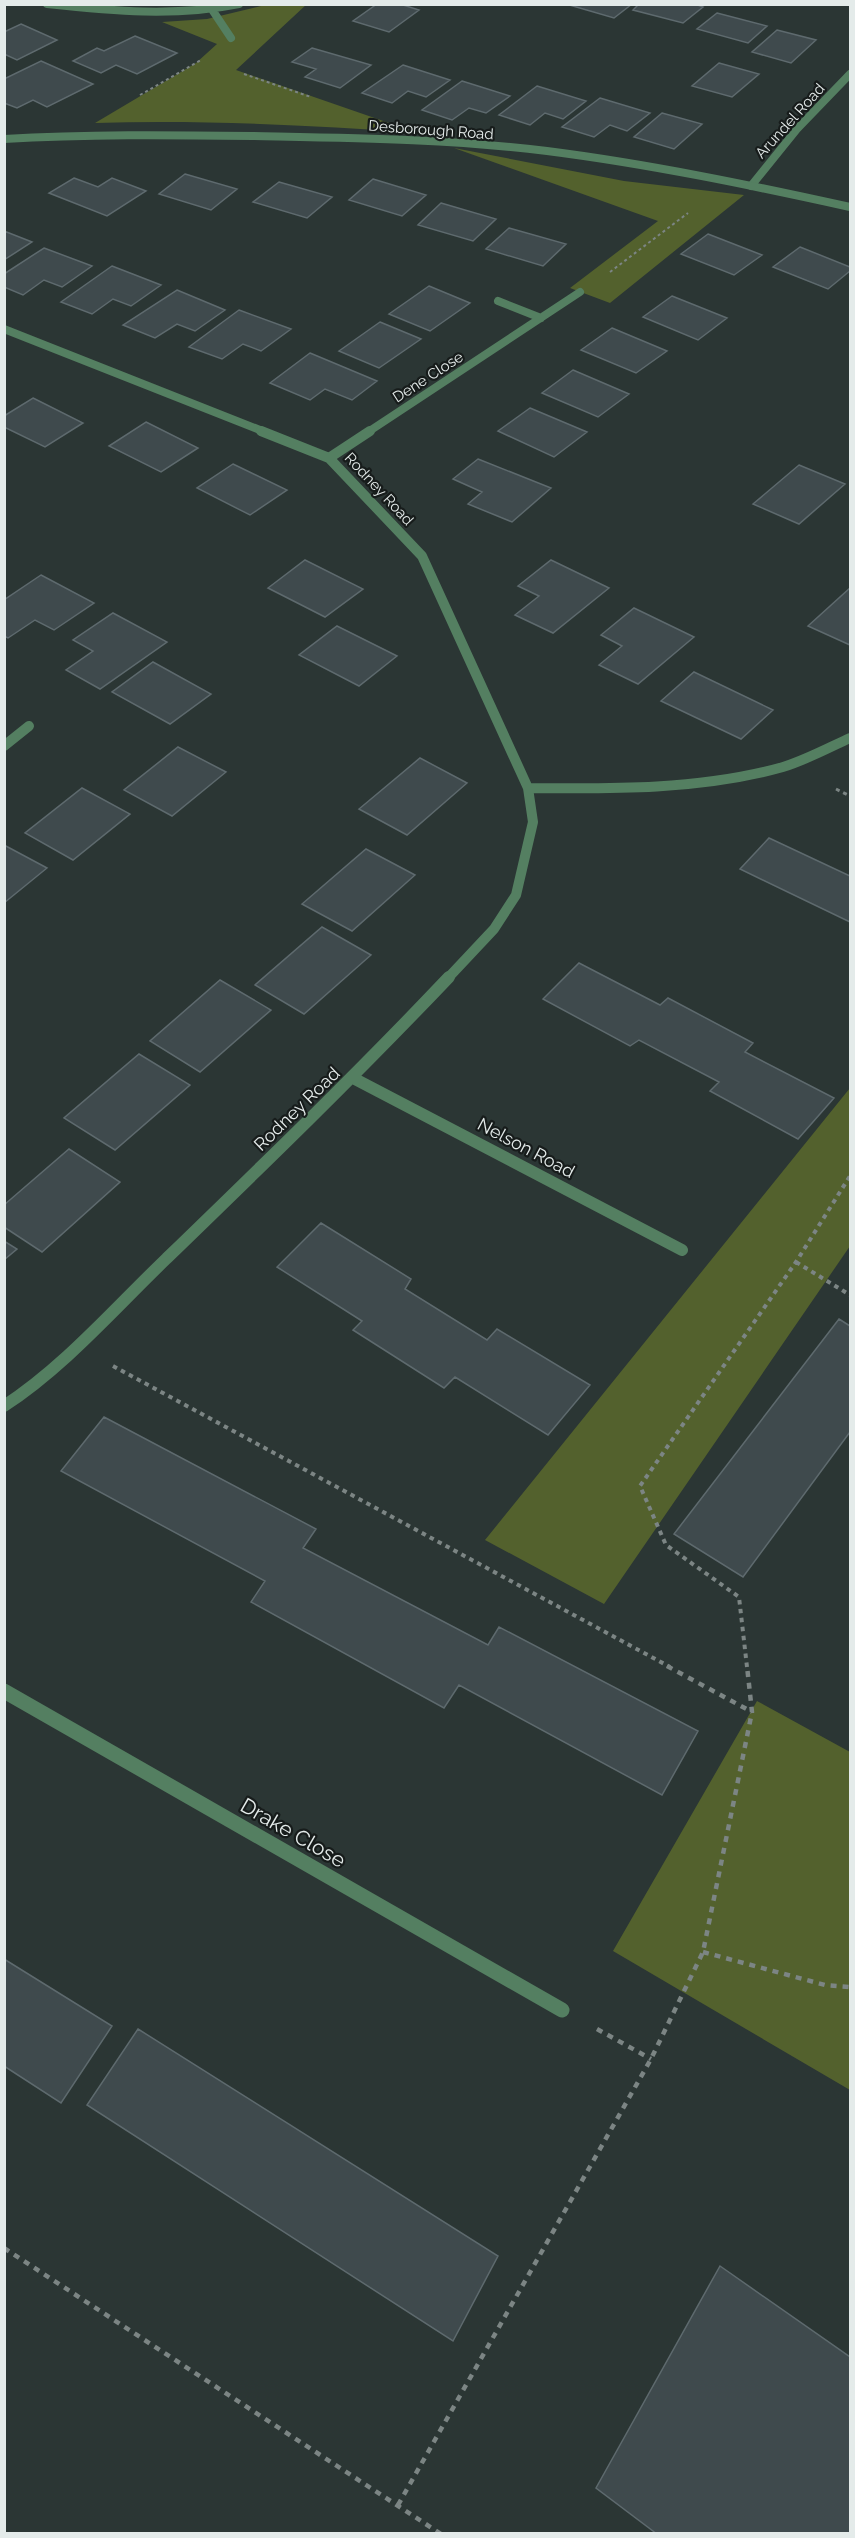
<svg xmlns="http://www.w3.org/2000/svg" width="855" height="2538" font-family="Raleway,sans-serif">
	<style>
		.green { fill: #53612d }
		.building { fill: #3f4a4d; stroke: #5e6a6e; stroke-width: 1.5 }
		.lines { fill: none; stroke-linecap: round; stroke-linejoin: round }
		.path-far3 { stroke: #7c8584; stroke-width: 2; stroke-dasharray: 3 3; stroke-linecap: butt }
		.path-far2 { stroke: #7c8584; stroke-width: 3; stroke-dasharray: 4 4; stroke-linecap: butt }
		.path-far1 { stroke: #7c8584; stroke-width: 4; stroke-dasharray: 4.5 4.5; stroke-linecap: butt }
		.path { stroke: #7c8584; stroke-width: 4.5; stroke-dasharray: 6 6; stroke-linecap: butt }
		.minor-far3 { stroke: #547f61; stroke-width: 8 }
		.minor-far2 { stroke: #547f61; stroke-width: 10 }
		.minor-far1 { stroke: #547f61; stroke-width: 12 }
		.minor { stroke: #547f61; stroke-width: 15 }
		.tertiary { stroke: #547f61; stroke-width: 8 }
		.labels { text-anchor: middle; stroke-width: 4.5; stroke-linejoin: round; paint-order: stroke }
		.far-street-label { font-size: 15px; fill: #e4ebea; stroke: #171c1b }
		.street-label { font-size: 18px; fill: #e4ebea; stroke: #171c1b }
		.near-street-label { font-size: 21px; fill: #e4ebea; stroke: #171c1b }
	</style>
	<rect width="100%" height="100%" fill="#2b3634"/>
	<path class="green" d="M307 4 236 70 418 133C310 125 203 120 95 123L196 63 217 44 162 22 207 19 265 5Z
		M454 148 624 181 744 195 610 303 570 288 658 221Z
		M850 1088V1246L604 1604 485 1540Z
		M757 1701 850 1752V2090L613 1951Z"/>
	<path class="building" d="M377 4H400L419 10 389 32 353 21Z
		M566 4H632L614 18Z
		M639 4H695L703 7 683 23 633 10Z
		M717 13 767 26 748 43 697 29Z
		M21 24 57 40 17 60 4 54V32Z
		M777 30 816 40 791 63 752 52Z
		M135 36 177 53 137 74 116 65 101 73 73 61 97 48 104 51Z
		M312 48 371 65 340 88 305 77 316 69 292 62Z
		M41 61 93 84 47 107 33 100 17 108 4 103V79Z
		M719 63 759 74 732 97 692 86Z
		M403 65 450 80 426 97 408 91 392 103 362 93Z
		M462 81 510 96 486 113 469 108 452 120 422 110Z
		M537 86 586 101 563 119 545 113 530 125 499 115Z
		M600 98 650 113 627 131 610 125 594 137 562 127Z
		M662 113 702 124 674 149 634 137Z
		M185 174 237 189 211 210 159 194Z
		M74 178 98 187 112 178 146 191 107 216 49 193Z
		M373 179 426 195 402 216 349 200Z
		M279 182 332 197 307 218 253 202Z
		M441 203 496 219 473 241 418 225Z
		M509 228 566 244 543 266 486 249Z
		M4 231 32 242 4 260Z
		M708 234 762 255 734 275 681 254Z
		M800 247 850 267V271L828 289 773 267Z
		M44 248 92 266 62 287 44 280 23 295 4 287V274Z
		M112 266 161 285 131 306 113 299 92 314 61 302Z
		M429 286 470 303 430 331 389 314Z
		M177 290 225 310 195 331 177 324 155 338 123 325Z
		M672 296 727 318 698 340 643 317Z
		M239 310 291 329 261 351 243 344 222 359 189 347Z
		M380 322 421 339 379 368 339 351Z
		M612 328 667 351 636 373 581 350Z
		M310 353 377 381 352 400 325 389 310 400 270 383Z
		M573 370 629 394 598 417 542 393Z
		M33 398 83 423 45 447 4 427V416Z
		M530 408 587 432 554 457 498 431Z
		M146 422 198 448 161 472 109 446Z
		M478 459 551 488 512 522 468 504 482 492 453 479Z
		M233 464 287 490 250 515 197 488Z
		M799 465 845 484 799 524 753 504Z
		M305 560 363 589 325 617 268 588Z
		M551 560 609 588 553 633 515 615 539 596 518 586Z
		M41 575 94 603 54 630 35 620 8 638 4 636V600Z
		M850 588V645L808 626Z
		M634 608 694 637 638 684 599 665 622 646 601 635Z
		M113 613 167 642 100 689 66 670 93 651 73 640Z
		M337 626 397 656 359 686 299 655Z
		M153 662 211 694 170 724 112 692Z
		M694 672 773 710 741 739 661 701Z
		M178 747 226 772 172 816 124 790Z
		M420 758 467 783 407 835 359 809Z
		M82 788 130 814 73 860 25 833Z
		M769 838 850 876V922L740 869Z
		M4 845 47 868 4 903Z
		M366 849 415 875 352 931 302 904Z
		M322 927 371 955 304 1014 255 985Z
		M579 963 660 1005 668 998 753 1043 745 1052 834 1098 798 1139 710 1091 719 1082 639 1040 630 1046 543 999Z
		M220 980 271 1010 200 1072 150 1041Z
		M139 1054 190 1085 115 1150 64 1118Z
		M69 1149 120 1182 42 1252 4 1227V1205Z
		M321 1223 411 1279 405 1289 487 1340 497 1329 590 1385 548 1435 455 1377 444 1388 353 1330 362 1321 277 1267Z
		M4 1241 17 1249 4 1260Z
		M839 1319 850 1326V1432L743 1577 674 1534Z
		M104 1417 316 1529 303 1548 488 1645 499 1627 698 1731 662 1795 459 1685 444 1708 251 1602 265 1581 61 1471Z
		M4 1959 112 2026 61 2103 4 2066Z
		M138 2029 498 2256 453 2341 87 2105Z
		M720 2266 850 2357V2534H657L596 2488Z"/>
	<g class="lines">
		<path class="path-far3" d="M244 74 311 97
			M140 95 201 60
			M610 272 688 213"/>
		<path class="path-far2" d="M836 789 850 796"/>
		<path class="path-far1" d="M796 1262 850 1295
			M113 1366 670 1667
			M747 1667 739 1597 666 1545 640 1486 796 1262 850 1176"/>
		<path class="path" d="M667 1666 752 1712
			M703 1952 825 1985 850 1987
			M597 2029 651 2059
			M4 2248 441 2534
			M398 2505 651 2059 703 1952 752 1712 747 1666"/>
		<path class="minor-far3" d="M47 4C112 11 175 17 239 4
			M213 11 231 38
			M751 186 797 129 850 74
			M498 301 541 318
			M4 329 265 432
			M368 432 580 292"/>
		<path class="minor-far2" d="M261 431 329 458 422 556 528 788 533 822 516 895 494 929 448 978
			M329 458 370 431
			M4 746 29 726
			M528 788C613 789 701 790 783 767 806 760 828 748 850 738"/>
		<path class="minor-far1" d="M353 1078 682 1250
			M4 1406C64 1367 114 1309 166 1259 262 1166 357 1074 449 977"/>
		<path class="minor" d="M4 1691 562 2010"/>
		<path class="tertiary" d="M4 139C87 134 170 135 253 136 351 138 450 139 547 151 649 164 750 185 850 207"/>
	</g>
	<g class="labels">
		<g class="far-street-label">
			<text transform="translate(790 121) rotate(-48)" y="5">Arundel Road</text>
			<text transform="translate(431 130) rotate(4)" y="5">Desborough Road</text>
			<text transform="translate(428 377) rotate(-33)" y="5">Dene Close</text>
			<text transform="translate(379 489) rotate(47)" y="5">Rodney Road</text>
		</g>
		<g class="street-label">
			<text transform="translate(297 1109) rotate(-44)" y="6">Rodney Road</text>
			<text transform="translate(526 1148) rotate(28)" y="6">Nelson Road</text>
		</g>
		<g class="near-street-label">
			<text transform="translate(293 1833) rotate(30)" y="7">Drake Close</text>
		</g>
	</g>
	<rect width="855" height="2538" fill="none" stroke="#e4ebea" stroke-width="12"/>
</svg>
